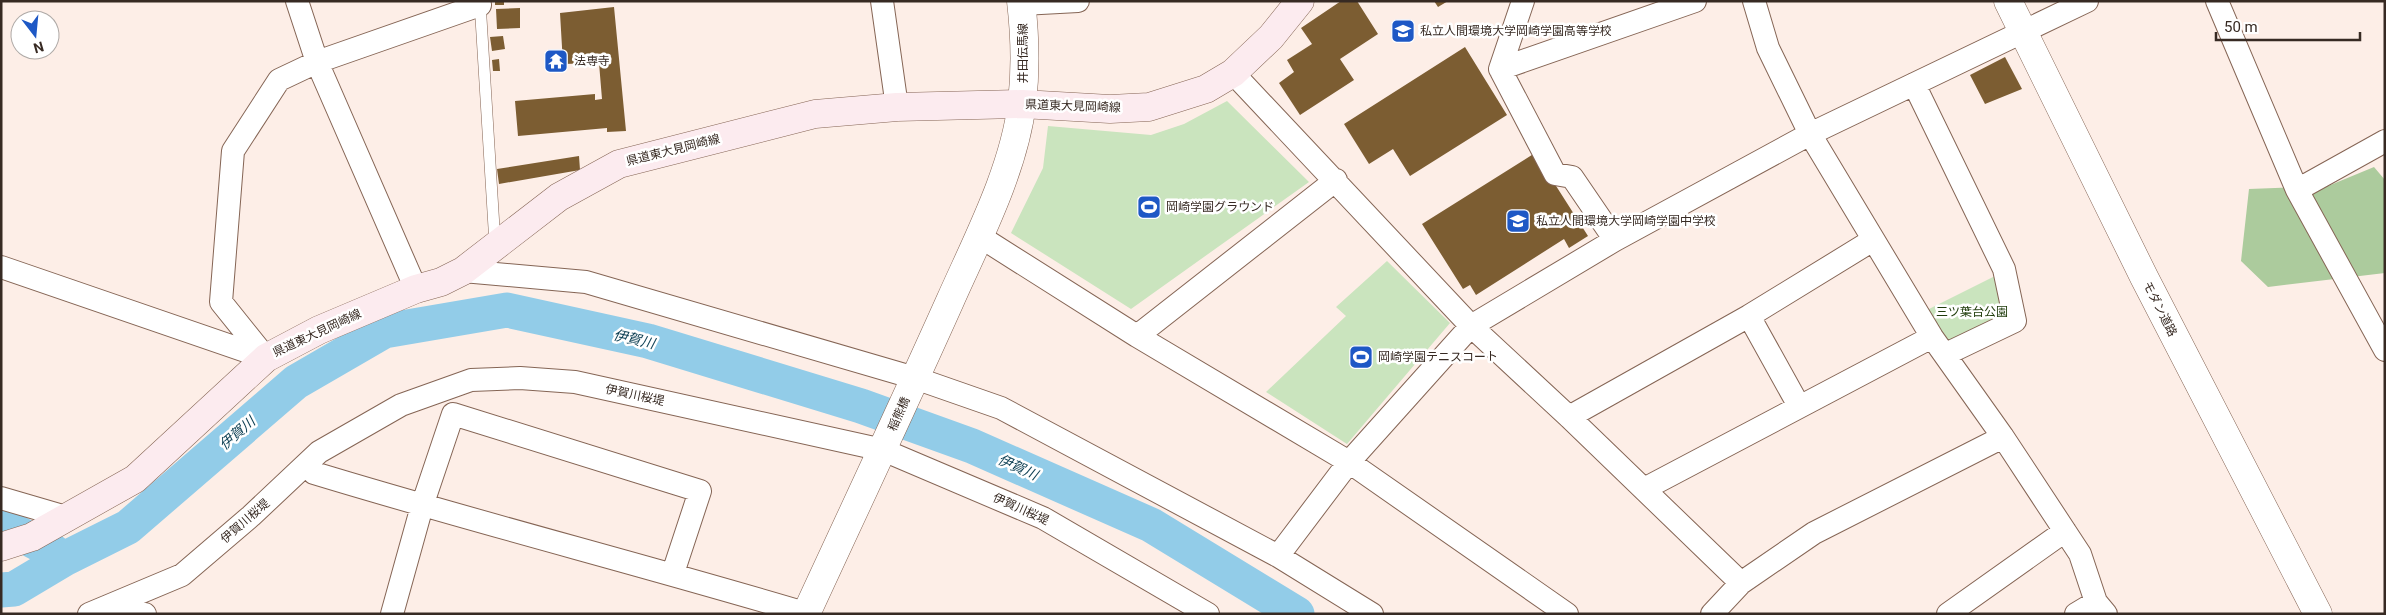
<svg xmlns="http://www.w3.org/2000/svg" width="2386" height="615" font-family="Roboto,'Noto Sans JP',sans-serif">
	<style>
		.green { fill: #cae4be }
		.forest { fill: #accb9d }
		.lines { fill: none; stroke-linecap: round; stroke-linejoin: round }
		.river { stroke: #92cce8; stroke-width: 35 }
		.building { fill: #7c5d32 }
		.service-casing { stroke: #856555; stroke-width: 12 }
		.minor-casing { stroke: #856555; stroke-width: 24 }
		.tertiary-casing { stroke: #856555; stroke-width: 29 }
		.secondary-casing { stroke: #856555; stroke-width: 29 }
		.service { stroke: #fff; stroke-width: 11 }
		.minor { stroke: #fff; stroke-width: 22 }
		.tertiary { stroke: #fff; stroke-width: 28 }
		.secondary { stroke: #fcebef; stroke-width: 28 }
		.labels { text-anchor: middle; stroke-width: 5; stroke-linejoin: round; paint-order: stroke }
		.poi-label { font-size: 12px; fill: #372a23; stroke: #fff; text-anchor: start }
		.street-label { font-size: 12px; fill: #372a23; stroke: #fff }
		.park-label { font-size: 12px; fill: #203d0c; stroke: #fff }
		.water-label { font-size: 14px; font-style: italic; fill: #0a3d51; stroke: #fff }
	</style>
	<rect width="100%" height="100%" fill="#fdeee7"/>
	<path class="green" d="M1227 101 1309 182 1131 309 1011 233 1043 168 1048 126 1151 135 1184 124Z
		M1387 261 1450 323 1347 444 1266 392 1346 316 1336 307Z
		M1997 275 2007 321 1948 348 1923 312Z"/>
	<path class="forest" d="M2374 167 2385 180V273L2268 287 2241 261 2249 189 2328 186Z"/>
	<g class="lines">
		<path class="river" d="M1 524 54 552
			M1 590 14 589 66 558 128 527 296 382 384 331 507 310 648 341 861 406 972 446 1151 525 1297 614"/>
	</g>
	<path class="building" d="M495 1H504V5H495Z
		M1341 1H1357L1378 34 1340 59 1354 80 1300 115 1279 83 1294 72 1287 60 1312 44 1301 28Z
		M1434 1H1448L1438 7Z
		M614 7 626 131 607 132V128L518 136 515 101 595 94V100L602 99 599 63 563 64 560 13Z
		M520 8V28L497 29 496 9Z
		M503 36 505 49 492 51 490 37Z
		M1465 47 1507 115 1410 176 1393 149 1369 164 1344 124Z
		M2005 57 2022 89 1985 104 1970 75Z
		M499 59 500 71H493L492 60Z
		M1535 153 1588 236 1569 248 1564 239 1476 295 1470 285 1463 289 1422 224Z
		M579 156 580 170 499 184 497 169Z"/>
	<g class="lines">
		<g class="service-casing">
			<path id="service" d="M480 2 495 244"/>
		</g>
		<g class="minor-casing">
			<path id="minor" d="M297 1 317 62 416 289
				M882 1 897 107
				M1523 1 1500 69 1555 174 1572 177 1615 240
				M1754 1 1768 48 1810 134 1932 337 2003 437 2080 554 2096 602 2106 614
				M2217 1 2297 190 2385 350
				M1022 4 1078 1
				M1500 69 1695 1
				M1233 73 1471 326 1569 417 1741 583
				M1914 84 2004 269 2015 321 1946 354
				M2297 190 2385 141
				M979 236 1137 336 1349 462 1567 614
				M1 267 266 358
				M463 271 586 282 915 378 1001 408 1278 556 1372 614
				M1749 316 1799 406
				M1137 336 1336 180
				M266 358 221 302 233 151 279 80 317 62 480 5
				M1569 417 1749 316 1873 240
				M314 473C478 523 644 565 808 614
				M1644 489 1932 337
				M1 498 66 517
				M1278 556 1349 462 1471 326 1615 240 1810 134 2087 1
				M107 607 145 614
				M89 614 182 575 251 516 319 452 401 405 471 380 520 378 575 382 883 450 1043 518 1208 614
				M392 614 422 506 453 414 700 491 673 573
				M1712 614 1741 583 1814 533 2003 437
				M1948 614 2065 531
				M2076 614 2096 602"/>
		</g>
		<g class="tertiary-casing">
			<path id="tertiary" d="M2008 1 2144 277 2318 614
				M806 614C854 510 903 406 950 301 977 240 1014 170 1022 103 1026 69 1025 35 1021 1"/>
		</g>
		<g class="secondary-casing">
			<path id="secondary" d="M1 547 32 537 135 479 266 358 319 330 416 289 441 282 463 271 559 197 619 164 815 114 897 107 1022 104 1110 109 1149 107 1206 89 1233 73 1271 37 1300 1"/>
		</g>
		<use href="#service" class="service"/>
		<use href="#minor" class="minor"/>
		<use href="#tertiary" class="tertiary"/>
		<use href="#secondary" class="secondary"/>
	</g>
	<defs>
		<g id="school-square" transform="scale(1.25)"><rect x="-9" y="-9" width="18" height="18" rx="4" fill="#1e58c5" stroke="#fff"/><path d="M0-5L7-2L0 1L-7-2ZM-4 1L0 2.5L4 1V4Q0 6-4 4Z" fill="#fff"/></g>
		<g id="temple-square" transform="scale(1.25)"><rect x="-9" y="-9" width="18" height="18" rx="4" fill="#1e58c5" stroke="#fff"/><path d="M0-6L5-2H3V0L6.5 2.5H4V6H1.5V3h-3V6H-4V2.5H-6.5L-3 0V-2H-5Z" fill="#fff"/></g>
		<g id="stadium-square" transform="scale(1.25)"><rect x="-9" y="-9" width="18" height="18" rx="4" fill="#1e58c5" stroke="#fff"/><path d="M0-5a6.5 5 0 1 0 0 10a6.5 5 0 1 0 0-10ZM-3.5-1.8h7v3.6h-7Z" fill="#fff"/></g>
	</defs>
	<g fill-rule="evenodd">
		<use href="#school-square" x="1403" y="31"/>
		<use href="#temple-square" x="556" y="61"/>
		<use href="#stadium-square" x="1149" y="207"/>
		<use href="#school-square" x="1518" y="221"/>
		<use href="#stadium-square" x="1361" y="357"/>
	</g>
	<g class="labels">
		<g class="poi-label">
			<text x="1420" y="35">私立人間環境大学岡崎学園高等学校</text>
			<text x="574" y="65">法専寺</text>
			<text x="1166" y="211">岡崎学園グラウンド</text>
			<text x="1536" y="225">私立人間環境大学岡崎学園中学校</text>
			<text x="1378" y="361">岡崎学園テニスコート</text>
		</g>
		<g class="street-label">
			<text transform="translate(1023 53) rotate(-90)" y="4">井田伝馬線</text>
			<text transform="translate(1073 106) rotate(2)" y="4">県道東大見岡崎線</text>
			<text transform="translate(673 150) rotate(-14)" y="4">県道東大見岡崎線</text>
			<text transform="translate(2160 309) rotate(63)" y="4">モダン道路</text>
			<text transform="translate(317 333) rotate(-25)" y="4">県道東大見岡崎線</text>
			<text transform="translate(635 395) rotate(12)" y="4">伊賀川桜堤</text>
			<text transform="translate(899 414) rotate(-66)" y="4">稲熊橋</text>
			<text transform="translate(1021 509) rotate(24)" y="4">伊賀川桜堤</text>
			<text transform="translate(245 521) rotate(-41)" y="4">伊賀川桜堤</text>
		</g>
		<g class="park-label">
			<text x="1972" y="316">三ツ葉台公園</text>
		</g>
		<g class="water-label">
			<text transform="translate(634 339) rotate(13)" y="5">伊賀川</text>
			<text transform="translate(237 433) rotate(-41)" y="5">伊賀川</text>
			<text transform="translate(1018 467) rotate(24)" y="5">伊賀川</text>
		</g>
	</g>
	<rect width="2386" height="615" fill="none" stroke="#372a23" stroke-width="5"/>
	<g transform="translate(35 35) rotate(164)"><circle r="24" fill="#ffffff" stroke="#afaaa7"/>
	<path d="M0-4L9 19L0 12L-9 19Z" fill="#1e58c5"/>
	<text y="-8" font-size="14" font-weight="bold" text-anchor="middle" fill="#372a23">N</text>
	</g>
	<path d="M2216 32v8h144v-8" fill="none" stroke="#372a23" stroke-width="2.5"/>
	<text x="2224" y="32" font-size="15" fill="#372a23" stroke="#ffffff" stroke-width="4" paint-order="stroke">50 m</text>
</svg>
